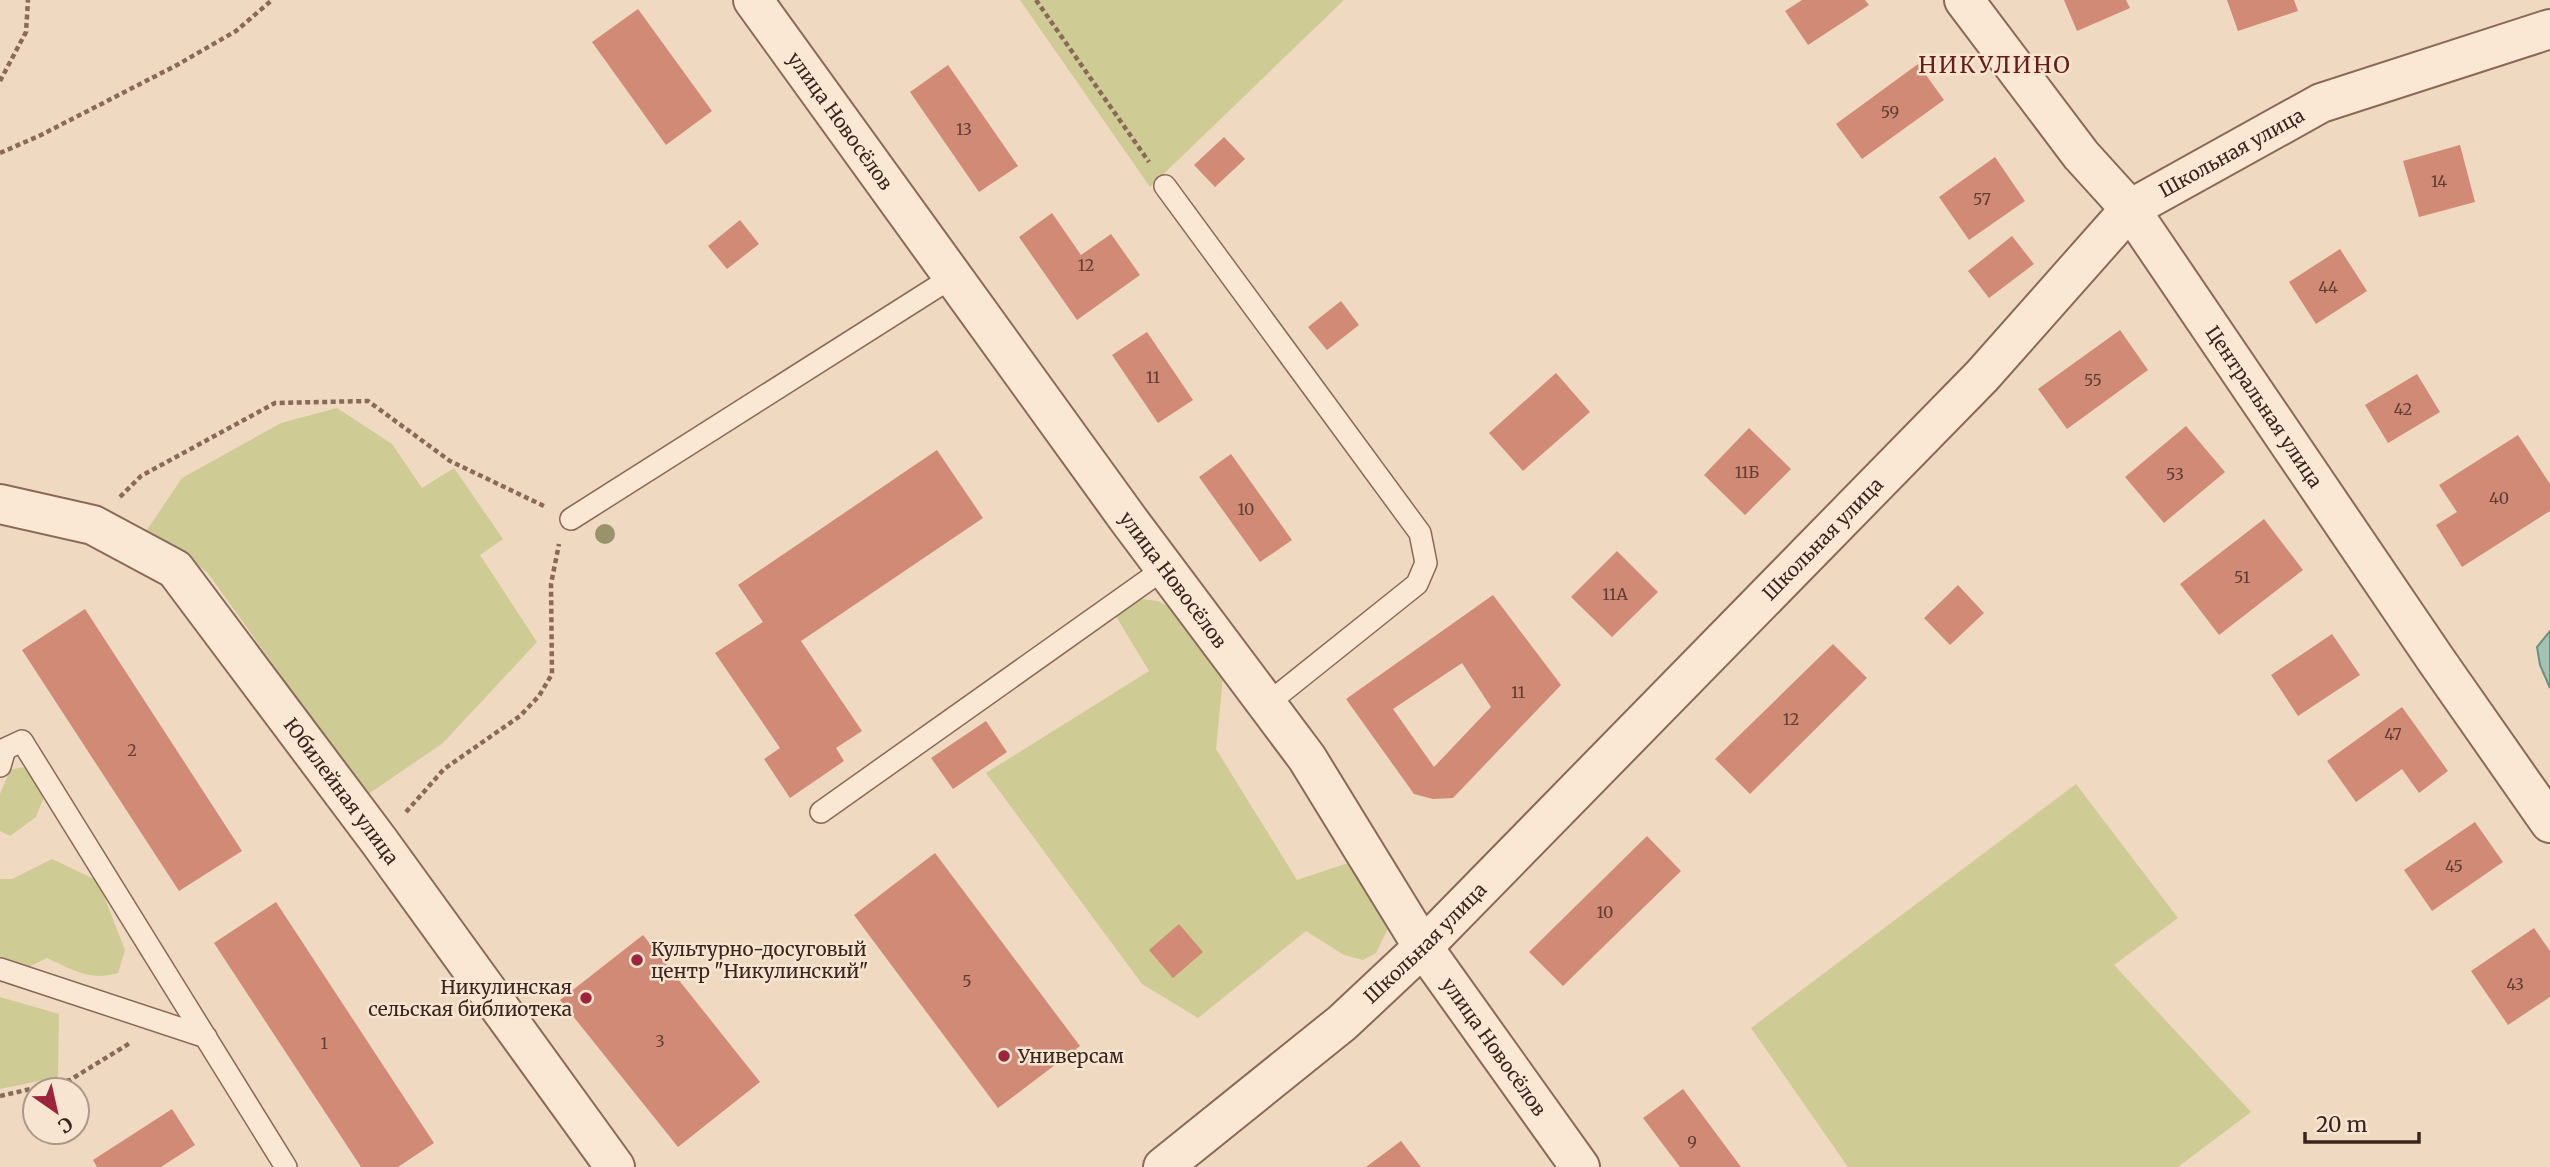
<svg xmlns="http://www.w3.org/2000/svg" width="2550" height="1167" font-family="Merriweather,serif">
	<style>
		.green { fill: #cfcb94 }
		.water { fill: #a4c2b4; stroke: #6a9180; stroke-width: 2 }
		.building { fill: #d08a75; fill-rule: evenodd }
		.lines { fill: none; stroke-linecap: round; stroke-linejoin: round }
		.service-casing { stroke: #8a6958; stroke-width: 24 }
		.minor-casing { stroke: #8a6958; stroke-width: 42 }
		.path { stroke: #8a6958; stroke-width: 4.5; stroke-dasharray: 5 3.5; stroke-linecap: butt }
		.service { stroke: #fae8d5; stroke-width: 21 }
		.minor { stroke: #fae8d5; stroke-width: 38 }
		.tree { fill: #9a926a }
		.poi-dot { fill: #9c253b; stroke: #f7e5d1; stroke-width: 2.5 }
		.labels { text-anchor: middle; stroke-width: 5; stroke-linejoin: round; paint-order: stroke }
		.number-label { font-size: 16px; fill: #5f3e33 }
		.street-label { font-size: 19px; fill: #39251d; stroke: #f7e5d1 }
		.poi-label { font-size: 19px; fill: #39251d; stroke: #f7e5d1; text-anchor: start }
		.quarter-label { font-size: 23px; letter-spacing: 2px; fill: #681c1a; stroke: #f7e5d1 }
	</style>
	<rect width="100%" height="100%" fill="#f0d9c1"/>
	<path class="green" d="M1020 0H1344L1150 187Z
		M337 408 392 444 422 488 454 468 503 539 480 555 537 642 443 743 367 795 207 572 147 530 182 478 281 423Z
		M1141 599 1158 601 1173 609 1223 677 1216 749 1297 880 1354 861 1391 922 1376 953 1363 960 1344 955 1306 931 1198 1018 1142 984 986 773 1149 671 1114 613Z
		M23 767 35 778 44 797 36 817 10 836 0 831V794L10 770Z
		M2076 784 2178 918 2114 965 2251 1112 2178 1167H1848L1751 1028Z
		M52 859 98 881 125 950 118 973C91 982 71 969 47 958L20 971 0 961V879H12Z
		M0 997 59 1014 58 1077 0 1089Z"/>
	<path class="water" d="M2550 631V688L2540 665 2537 647Z"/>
	<path class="building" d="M1802 0H1865L1869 5 1808 45 1785 11Z
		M2064 0H2126L2130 8 2077 31Z
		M2227 0H2294L2298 11 2238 31Z
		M638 9 712 111 666 145 592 42Z
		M1918 64 1944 100 1862 159 1836 124Z
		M948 65 1018 166 979 192 910 92Z
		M1224 137 1245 159 1215 187 1194 165Z
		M2460 145 2475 202 2419 217 2403 161Z
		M1995 157 2025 201 1969 240 1939 197Z
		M1052 213 1081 255 1111 234 1140 275 1077 320 1019 237Z
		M740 220 759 244 727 269 708 246Z
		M2012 236 2034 264 1989 298 1968 271Z
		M2340 249 2367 291 2316 324 2289 282Z
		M1341 301 1359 325 1327 350 1308 327Z
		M2120 330 2148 370 2067 429 2038 389Z
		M1147 332 1193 400 1158 423 1112 355Z
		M1556 373 1590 412 1523 471 1489 433Z
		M2417 374 2440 412 2388 443 2365 405Z
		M2186 426 2225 472 2164 523 2125 477Z
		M1749 428 1791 469 1745 515 1704 475Z
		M2518 435 2550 484V511L2462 567 2436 525 2457 512 2439 485Z
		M937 450 983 518 801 641 862 731 836 748 844 761 790 798 764 759 780 748 715 653 763 622 738 585Z
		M1231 454 1292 540 1260 562 1199 477Z
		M2264 519 2303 570 2219 635 2180 584Z
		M1617 551 1658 592 1612 637 1571 597Z
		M1958 585 1984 613 1950 645 1924 618Z
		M1493 595 1561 685 1453 798 1433 799 1414 794 1346 699ZM1462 663 1491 707 1434 767 1393 709Z
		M85 609 242 851 179 891 22 650Z
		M2332 634 2360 675 2298 716 2271 675Z
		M1833 644 1867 678 1750 794 1715 759Z
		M2402 707 2448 771 2419 793 2402 769 2356 802 2327 761Z
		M986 721 1007 752 953 789 931 758Z
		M2475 822 2503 862 2432 911 2404 870Z
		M1647 836 1681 871 1563 986 1529 952Z
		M935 853 1080 1046 998 1108 854 915Z
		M276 902 434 1143 398 1167H361L214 943Z
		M1179 924 1203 952 1173 978 1149 950Z
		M2534 928 2550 951V997L2508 1025 2471 971Z
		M643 935 760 1082 678 1147 560 1000Z
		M1683 1089 1741 1167H1680L1643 1118Z
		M172 1109 195 1145 161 1167H97L93 1160Z
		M1401 1141 1421 1167H1366Z"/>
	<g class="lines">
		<g class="service-casing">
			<path id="service" d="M1165 186 1420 533 1426 563 1417 584 1267 704
				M571 519 954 276
				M0 766 5 749 22 741 286 1167
				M821 812 1165 568
				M0 969 206 1037"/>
		</g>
		<g class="minor-casing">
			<g id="minor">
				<path id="s1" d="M753 0 1128 519 1307 758 1423 947 1580 1167"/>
				<path id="s2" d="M1964 0 2081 155 2130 209 2436 660 2550 823"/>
				<path id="s3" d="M0 504 93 525 175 569 379 841 615 1167"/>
				<path id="s4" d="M1163 1167 1342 1023 1423 947 1982 376 2130 209 2321 103 2550 29"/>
			</g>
		</g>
		<path class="path" d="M1036 0 1149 162
			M0 81 26 32 28 0
			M0 153 41 135 177 65 236 31 272 0
			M120 497 141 476 275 403 368 401 450 461 544 506
			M406 812 444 769 520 716 539 696 552 674 551 584 559 544
			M0 1096 70 1080 130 1043"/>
		<use href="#service" class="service"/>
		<use href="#minor" class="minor"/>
	</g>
	<circle class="tree" cx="605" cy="534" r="10"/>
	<g class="poi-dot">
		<circle cx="637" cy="960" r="7"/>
		<circle cx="586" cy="998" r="7"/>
		<circle cx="1004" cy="1056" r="7"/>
	</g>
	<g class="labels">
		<g class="number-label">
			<text x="1890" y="118">59</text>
			<text x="964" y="135">13</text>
			<text x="2439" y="187">14</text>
			<text x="1982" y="205">57</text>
			<text x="1086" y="271">12</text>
			<text x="2328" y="293">44</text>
			<text x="1153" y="383">11</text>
			<text x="2093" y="386">55</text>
			<text x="2403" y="415">42</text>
			<text x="1747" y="478">11Б</text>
			<text x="2175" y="480">53</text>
			<text x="2499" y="504">40</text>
			<text x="1246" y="515">10</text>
			<text x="2242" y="583">51</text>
			<text x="1615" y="600">11А</text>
			<text x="1518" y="698">11</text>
			<text x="1791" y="725">12</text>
			<text x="2393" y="740">47</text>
			<text x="132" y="756">2</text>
			<text x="2454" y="872">45</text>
			<text x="1605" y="918">10</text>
			<text x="967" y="987">5</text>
			<text x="2515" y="990">43</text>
			<text x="660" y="1047">3</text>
			<text x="324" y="1049">1</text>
			<text x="1692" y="1148">9</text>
		</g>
		<g class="street-label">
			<text dy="7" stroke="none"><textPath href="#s1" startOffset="149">улица Новосёлов</textPath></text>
			<text dy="7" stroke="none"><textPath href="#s4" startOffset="1479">Школьная улица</textPath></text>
			<text dy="7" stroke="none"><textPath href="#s2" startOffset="506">Центральная улица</textPath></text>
			<text dy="7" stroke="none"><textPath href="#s4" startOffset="912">Школьная улица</textPath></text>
			<text dy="7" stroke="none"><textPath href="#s1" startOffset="716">улица Новосёлов</textPath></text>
			<text dy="7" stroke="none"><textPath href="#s3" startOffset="466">Юбилейная улица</textPath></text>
			<text dy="7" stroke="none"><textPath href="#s4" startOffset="345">Школьная улица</textPath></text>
			<text dy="7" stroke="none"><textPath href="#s1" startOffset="1283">улица Новосёлов</textPath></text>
		</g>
		<g class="poi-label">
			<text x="651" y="956">Культурно-досуговый<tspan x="651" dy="22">центр "Никулинский"</tspan></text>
			<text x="572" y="994" text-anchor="end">Никулинская<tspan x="572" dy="22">сельская библиотека</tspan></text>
			<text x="1018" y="1063">Универсам</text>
		</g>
		<g class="quarter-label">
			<text x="1995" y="73">НИКУЛИНО</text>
		</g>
	</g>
	<g transform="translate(56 1111) rotate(146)"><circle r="33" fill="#f7e5d1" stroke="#ab9889" stroke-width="2"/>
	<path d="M0-5L12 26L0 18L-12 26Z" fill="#9c253b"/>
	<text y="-10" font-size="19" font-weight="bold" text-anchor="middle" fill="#39251d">С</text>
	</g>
	<path d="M2305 1132v10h114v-10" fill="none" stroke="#39251d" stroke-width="3.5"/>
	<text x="2316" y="1132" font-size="21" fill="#39251d" stroke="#f7e5d1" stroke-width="5" paint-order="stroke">20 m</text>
</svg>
